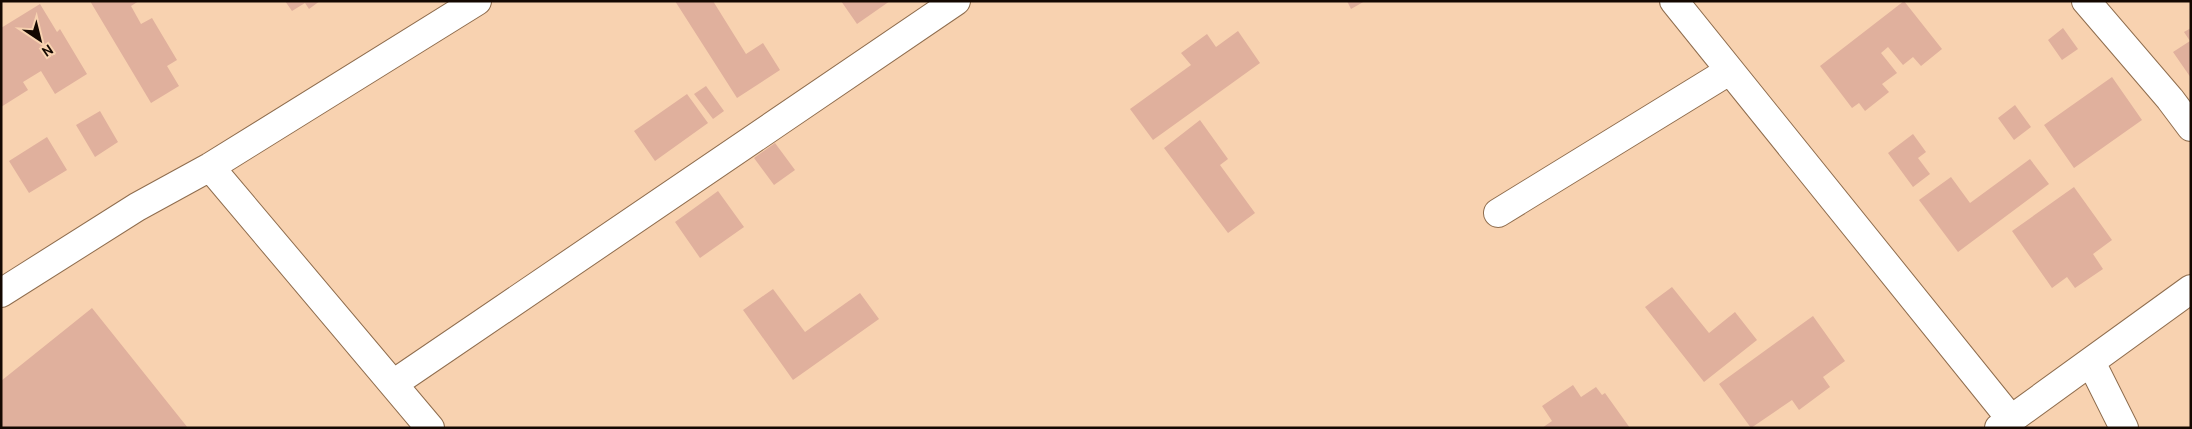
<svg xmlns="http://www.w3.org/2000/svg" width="2192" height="429" font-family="Cabin,sans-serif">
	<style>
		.building { fill: #e0b09d }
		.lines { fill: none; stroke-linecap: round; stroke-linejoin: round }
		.street-casing { stroke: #8f6d4e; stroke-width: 30 }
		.street { stroke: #fff; stroke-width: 28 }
	</style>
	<rect width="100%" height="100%" fill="#f8d2b0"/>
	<path class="building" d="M90 1H139L131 6 141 24 152 18 177 60 167 66 179 86 151 103Z
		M285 1H320L309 9 305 3 292 11Z
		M675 1H713L746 54 763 43 780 70 737 98Z
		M841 1H890L857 24Z
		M1347 1H1365L1351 9Z
		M1904 1 1942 49 1921 66 1913 57 1903 65 1888 47 1881 53 1897 73 1882 84 1889 92 1865 111 1859 103 1852 108 1820 66Z
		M40 4 57 32 60 29 87 74 55 94 41 71 23 82 28 90 1 107V28Z
		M2063 28 2078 49 2062 60 2048 40Z
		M2191 28V78L2173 52 2190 41 2184 32Z
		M1238 31 1260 63 1153 140 1130 109 1191 65 1181 53 1207 34 1216 47Z
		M2112 77 2142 120 2074 168 2044 125Z
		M706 86 724 111 713 119 694 94Z
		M687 94 708 123 655 161 634 131Z
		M2015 105 2031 127 2014 140 1998 118Z
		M100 111 118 142 95 157 76 125Z
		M1200 120 1228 159 1220 165 1255 213 1228 233 1164 148Z
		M1913 134 1926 152 1918 158 1930 174 1913 187 1888 153Z
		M47 137 67 170 29 193 9 161Z
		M775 143 795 170 774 185 754 158Z
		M2030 159 2049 184 1958 252 1919 200 1951 177 1970 203Z
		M2074 187 2112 240 2093 254 2103 269 2075 288 2067 277 2052 288 2012 231Z
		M718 191 744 227 700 258 675 222Z
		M1672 287 1709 333 1735 312 1757 340 1704 382 1645 307Z
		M773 289 805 332 860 293 879 319 793 380 743 310Z
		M92 308 188 428H1V381Z
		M1813 316 1845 361 1823 377 1830 387 1799 410 1792 400 1751 428 1719 384Z
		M1573 385 1581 397 1596 387 1602 395 1605 393 1630 428H1542L1552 421 1542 406Z"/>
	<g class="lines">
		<g class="street-casing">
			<path id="street" d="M1674 1 2010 418
				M2086 1 2170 99 2191 127
				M210 167 430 428
				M1498 213 1729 71
				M1 293 137 207 210 167 477 1
				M2091 362 2124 428
				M393 384 956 1
				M1999 428 2191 289"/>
		</g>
		<use href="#street" class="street"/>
	</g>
	<rect width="2192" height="429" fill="none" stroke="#140801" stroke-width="5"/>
	<g transform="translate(40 40) rotate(145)" stroke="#f8d2b0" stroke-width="4" paint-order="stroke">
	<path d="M0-4L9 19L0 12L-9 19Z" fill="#140801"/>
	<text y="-8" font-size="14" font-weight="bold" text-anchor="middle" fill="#140801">N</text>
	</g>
</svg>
